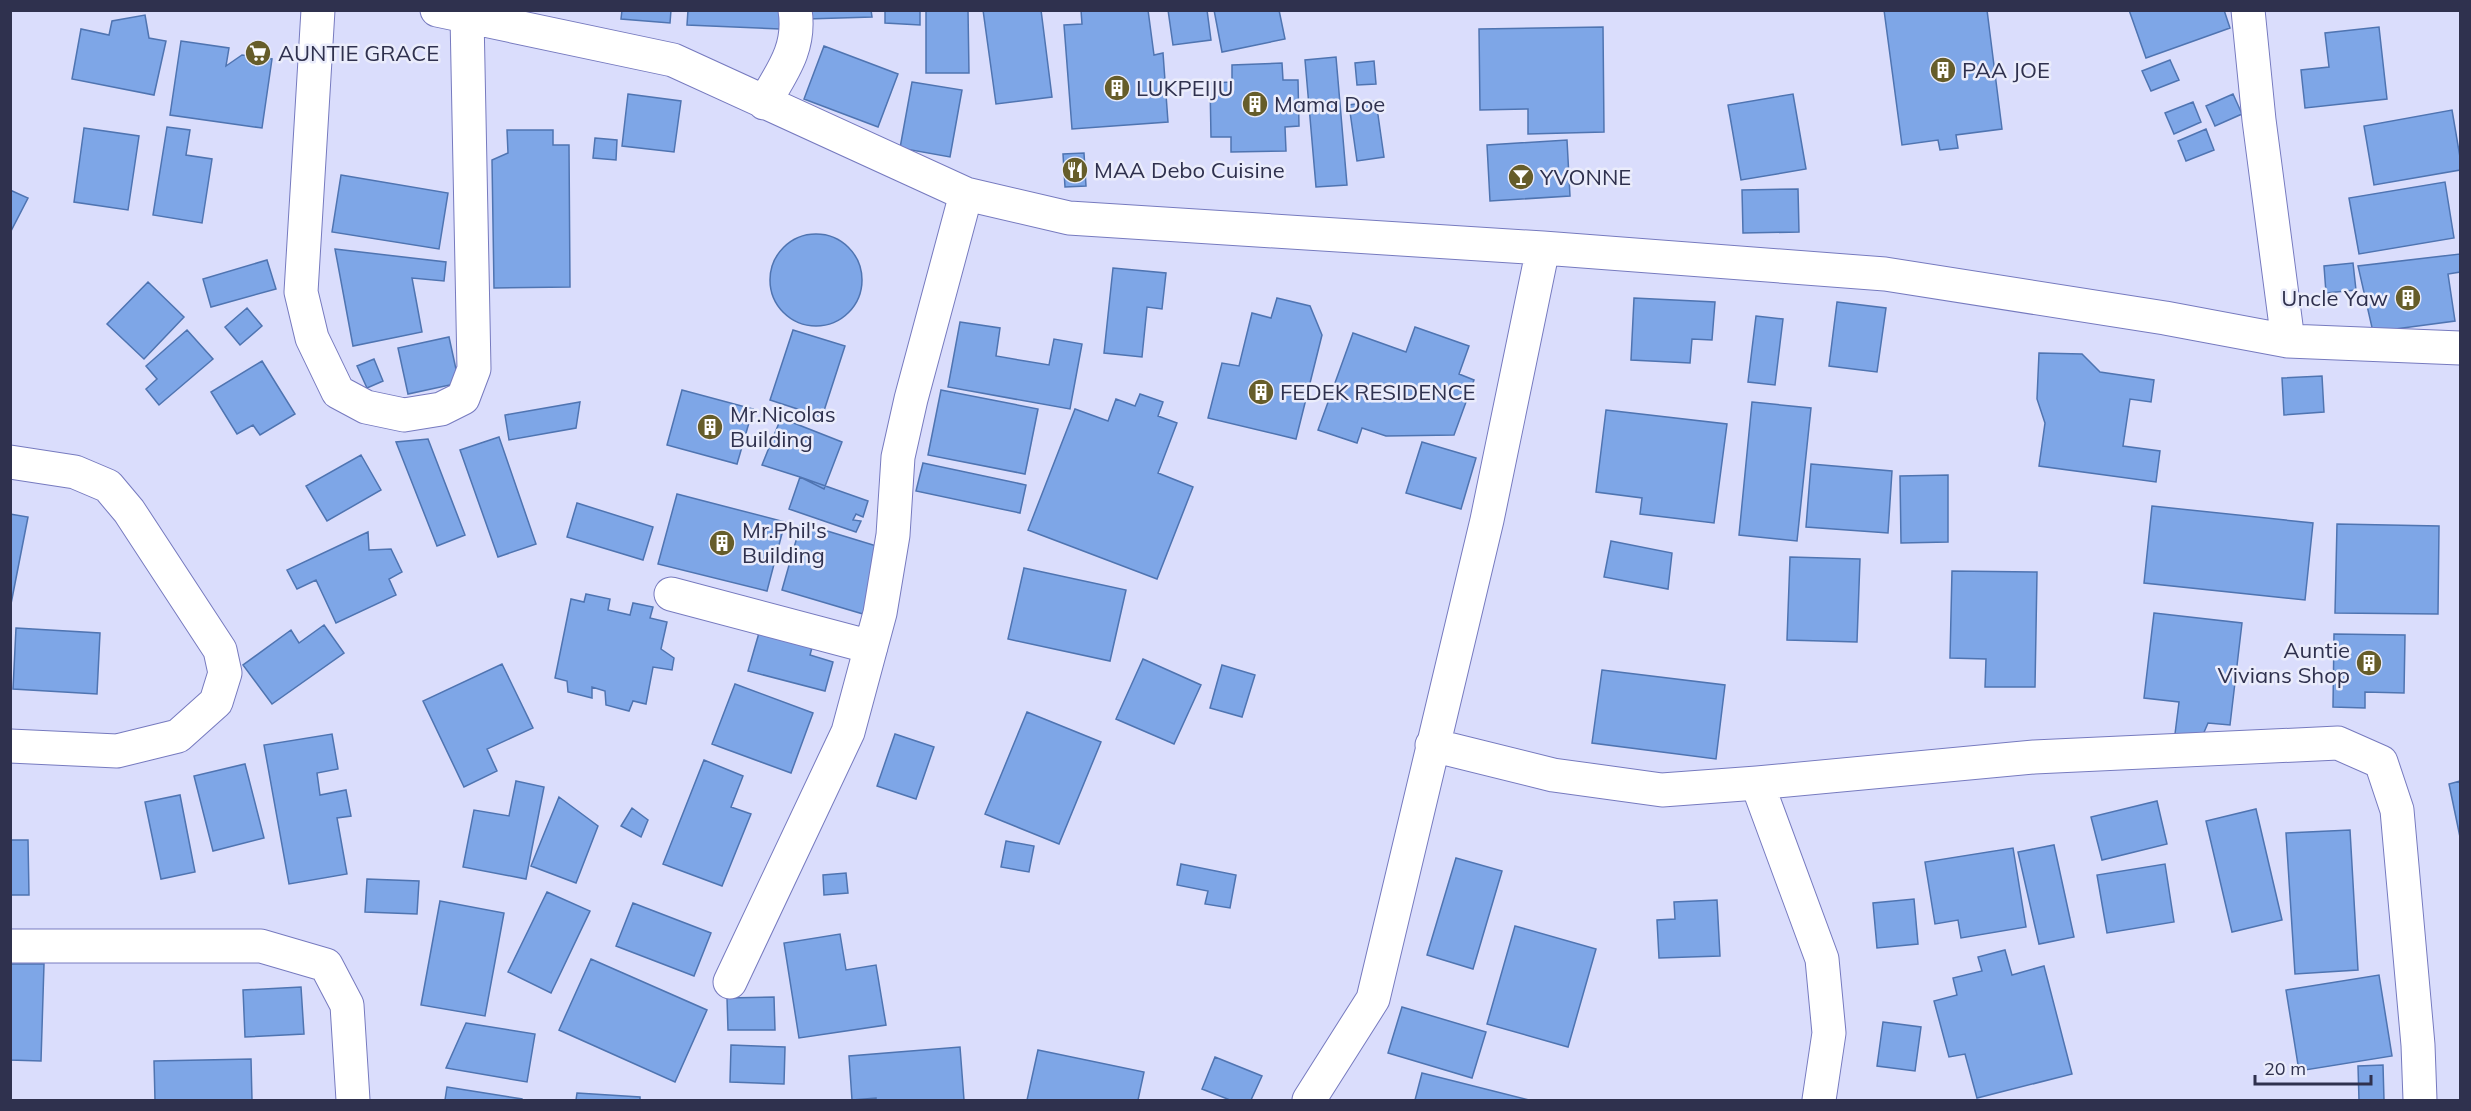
<svg xmlns="http://www.w3.org/2000/svg" width="2471" height="1111" font-family="Mulish,sans-serif">
	<style>
		.building { fill: #7ea6e7; stroke: #4f74b1; stroke-width: 1.5 }
		.lines { fill: none; stroke-linecap: round; stroke-linejoin: round }
		.minor-casing { stroke: #767abf; stroke-width: 35 }
		.minor { stroke: #fff; stroke-width: 33 }
		.labels { text-anchor: middle; stroke-width: 5; stroke-linejoin: round; paint-order: stroke }
		.poi-label { font-size: 22px; fill: #2f314e; stroke: #eaecfb; text-anchor: start }
	</style>
	<rect width="100%" height="100%" fill="#daddfc"/>
	<path class="building" d="M622 10H671L670 23 621 19Z
		M688 10H781L780 29 687 25Z
		M807 10H871L872 17 807 19Z
		M885 10H920V25L885 23Z
		M926 10H968L969 73H926Z
		M983 10H1041L1052 97 996 104Z
		M1081 10H1148L1154 55 1163 53 1168 122 1072 129 1064 25 1082 24Z
		M1168 10H1207L1211 40 1173 45Z
		M1214 10H1279L1285 39 1222 52Z
		M1884 10H1987L2002 129 1956 135 1958 148 1940 150 1938 140 1902 145Z
		M2129 10H2224L2230 28 2146 58Z
		M145 15 149 38 166 41 154 95 72 79 81 29 109 35 112 21Z
		M1603 27 1604 132 1528 134V109L1480 110 1479 29Z
		M2379 27 2387 99 2305 108 2301 70 2329 67 2325 33Z
		M181 41 229 48 226 66 242 55 272 59 262 128 170 115Z
		M824 46 898 74 878 127 804 99Z
		M1336 57 1347 185 1316 187 1305 60Z
		M2170 60 2179 80 2151 91 2142 71Z
		M1374 61 1376 84 1357 85 1355 63Z
		M1282 63 1283 80H1298L1299 126 1285 127 1286 151 1231 152V137H1211L1210 83 1232 82V65Z
		M912 82 962 90 950 157 900 148Z
		M628 94 681 101 674 152 622 146Z
		M1793 94 1806 169 1741 180 1728 105Z
		M2233 94 2242 114 2215 126 2206 106Z
		M1376 101 1384 157 1357 161 1349 105Z
		M2193 102 2201 122 2174 134 2165 113Z
		M2452 110 2460 157V170L2374 185 2364 126Z
		M167 127 190 130 186 155 212 159 202 223 153 215Z
		M84 128 139 136 128 210 74 202Z
		M2206 129 2214 150 2186 161 2178 141Z
		M507 130H553V145H569L570 287 494 288 492 160 508 153Z
		M595 138 617 140 616 160 593 158Z
		M1567 140 1570 196 1490 201 1487 145Z
		M1084 153 1086 186 1065 187 1063 154Z
		M341 175 448 193 439 249 332 232Z
		M2445 182 2454 238 2359 254 2349 198Z
		M1798 189 1799 232 1743 233 1742 190Z
		M10 190 28 198 11 231H10Z
		M770 280a46 46 0 1 1 92 0a46 46 0 1 1-92 0Z
		M335 249 446 262 444 281 412 278 422 332 353 346Z
		M2460 254V272L2448 274 2455 321 2373 332 2358 266Z
		M267 260 276 289 211 307 203 279Z
		M2353 263 2356 290 2326 293 2324 266Z
		M1113 268 1166 273 1162 309 1147 307 1142 357 1104 353Z
		M148 282 184 317 144 359 107 324Z
		M1277 298 1310 306 1322 335 1296 439 1208 418 1222 363 1239 366 1252 313 1271 318Z
		M1634 298 1715 302 1712 340 1692 339 1690 363 1631 360Z
		M1837 302 1886 308 1877 372 1829 366Z
		M247 308 262 326 240 345 225 327Z
		M1756 316 1783 319 1775 385 1748 382Z
		M960 322 1000 328 996 356 1049 365 1054 339 1082 344 1070 409 948 387Z
		M1415 327 1469 346 1459 374 1474 380 1454 435 1386 436 1362 428 1357 443 1318 430 1353 333 1406 352Z
		M187 330 213 359 159 405 146 389 157 379 146 366Z
		M793 330 845 346 822 417 770 400Z
		M449 337 459 383 408 394 398 348Z
		M2039 353 2082 354 2100 372 2154 380 2151 402 2130 399 2123 446 2160 451 2156 482 2039 466 2045 423 2037 399Z
		M374 359 383 381 367 388 357 366Z
		M262 361 295 414 260 435 253 425 237 434 211 392Z
		M2322 376 2324 412 2284 415 2282 378Z
		M682 390 753 409 737 464 667 445Z
		M941 390 1038 409 1025 474 928 455Z
		M1140 394 1163 402 1158 416 1177 423 1158 473 1193 487 1157 579 1028 530 1075 409 1108 421 1116 399 1135 406Z
		M580 402 576 428 509 440 505 415Z
		M1752 402 1811 408 1797 541 1739 535Z
		M1606 410 1727 424 1714 523 1640 514 1642 498 1596 492Z
		M781 418 842 442 824 489 800 477 762 465Z
		M499 437 536 544 498 557 460 450Z
		M428 439 465 535 437 546 396 442Z
		M1422 442 1476 458 1461 509 1406 493Z
		M361 455 381 490 327 521 306 486Z
		M923 463 1026 485 1020 513 916 491Z
		M1811 464 1892 471 1888 533 1806 527Z
		M1948 475V542L1901 543 1900 476Z
		M800 477 868 501 863 517 856 514 853 520 861 521 856 532 789 509Z
		M677 494 785 522 767 591 658 564Z
		M577 503 653 527 643 560 567 537Z
		M2152 506 2313 523 2305 600 2144 583Z
		M10 514 28 517 10 609Z
		M801 523 883 548 863 614 782 590Z
		M2337 524 2439 526 2438 614 2335 613Z
		M368 532 369 550 391 549 402 572 389 579 396 595 336 623 316 580 297 589 287 570Z
		M1611 541 1672 553 1668 589 1604 577Z
		M1790 557 1860 559 1857 642 1787 640Z
		M1024 568 1126 590 1110 661 1008 639Z
		M1952 571 2037 572 2035 687H1985L1986 659 1950 658Z
		M586 594 610 599 608 610 630 615 633 603 653 607 650 618 667 622 661 649 674 658 672 670 653 667 646 704 633 701 629 711 606 705 605 691 592 687V698L568 692 567 681 555 678 571 599 584 602Z
		M2154 613 2242 623 2230 725 2208 723 2202 737 2175 734 2179 702 2144 698Z
		M324 625 344 653 272 704 243 665 291 630 299 643Z
		M761 626 814 640 810 655 833 662 825 691 748 671Z
		M16 628 100 633 97 694 13 689Z
		M2334 634 2405 635 2404 693 2365 692V708L2333 707Z
		M1143 659 1201 685 1174 744 1116 719Z
		M502 664 533 728 487 749 497 771 464 787 423 701Z
		M1222 665 1255 675 1242 717 1210 708Z
		M1602 670 1725 685 1716 759 1592 743Z
		M735 684 813 713 791 773 712 744Z
		M1027 712 1101 742 1059 844 985 814Z
		M332 734 338 769 317 773 320 795 346 790 351 816 337 818 347 874 289 884 264 745Z
		M895 734 934 747 916 799 877 786Z
		M704 760 743 776 731 807 751 814 722 886 663 864Z
		M245 764 264 838 213 851 194 776Z
		M516 781 544 787 526 879 463 867 474 810 509 816Z
		M2460 781V837L2449 784Z
		M180 795 195 872 161 879 145 802Z
		M559 797 598 826 576 883 531 866Z
		M2157 801 2167 844 2102 860 2091 817Z
		M632 808 648 820 641 837 621 826Z
		M2256 809 2282 920 2232 932 2206 821Z
		M2350 830 2358 970 2295 974 2286 833Z
		M10 840H28L29 895H10Z
		M1006 841 1034 846 1029 872 1001 867Z
		M2054 845 2074 937 2039 944 2018 852Z
		M2013 848 2026 927 1961 938 1958 920 1935 924 1925 862Z
		M1456 858 1502 871 1473 969 1427 955Z
		M1181 864 1236 875 1230 908 1205 904 1208 891 1177 885Z
		M2165 864 2174 922 2107 933 2097 875Z
		M846 873 848 893 824 895 823 875Z
		M367 879 419 881 417 914 365 912Z
		M547 892 590 911 551 993 508 972Z
		M1914 899 1918 944 1877 948 1873 903Z
		M1717 900 1720 956 1659 958 1657 920 1675 919 1674 902Z
		M440 901 504 913 485 1016 421 1005Z
		M633 903 711 933 694 976 616 946Z
		M1515 926 1596 949 1568 1047 1487 1024Z
		M840 934 846 970 876 965 886 1025 799 1038 784 943Z
		M2005 950 2012 975 2044 966 2072 1074 1977 1098 1965 1054 1949 1057 1934 1001 1957 995 1953 978 1982 971 1978 957Z
		M591 959 707 1010 675 1082 559 1030Z
		M10 964H44L41 1061 10 1060Z
		M2379 975 2392 1056 2299 1071 2286 990Z
		M301 987 304 1034 245 1037 243 990Z
		M774 997 775 1030H728L727 998Z
		M1402 1007 1486 1032 1472 1078 1388 1053Z
		M1883 1022 1921 1027 1915 1071 1877 1066Z
		M466 1023 535 1034 527 1082 446 1068Z
		M731 1045 785 1047 784 1084 730 1082Z
		M960 1047 964 1100H876V1098L852 1100 849 1056Z
		M1038 1050 1144 1072 1138 1100H1027Z
		M1215 1057 1262 1076 1251 1100H1230L1202 1089Z
		M251 1059 252 1100H155L154 1061Z
		M2383 1065 2384 1100H2359L2358 1066Z
		M1422 1073 1529 1100H1415Z
		M447 1087 522 1099V1100H445Z
		M577 1093 640 1097V1100H576Z"/>
	<g class="lines">
		<g class="minor-casing">
			<path id="minor" d="M318 10 301 292 312 338 338 392 366 407 404 415 441 409 463 398 474 369 467 16
				M437 10 673 60 966 194 1069 218 1543 248 1885 274 2165 318 2288 341 2259 120 2248 10
				M764 103C782 72 801 48 795 10
				M2288 341 2460 348
				M10 462 75 472 108 486 129 511 220 650 225 673 216 702 178 736 117 751 10 746
				M671 594 871 647
				M1432 745 1553 775 1662 790 1757 783 2034 757 2338 743 2381 762 2397 810 2418 1045 2420 1100
				M1757 783 1822 959 1829 1033 1819 1100
				M10 946H261L326 965 347 1005 353 1100
				M730 982 848 732 880 613 893 535 898 457 911 399 966 194
				M1309 1100 1373 999 1487 520 1543 248"/>
		</g>
		<use href="#minor" class="minor"/>
	</g>
	<defs>
		<g id="supermarket-disc" transform="scale(1.35)"><circle r="9.5" fill="#665d2a" stroke="#eaecfb"/><path d="M-6-5.5h2.5l.6 2H6L4.5 2H-2.5L-4.4-4H-6ZM-1.5 3.2a1.3 1.3 0 1 0 .1 0ZM3 3.2a1.3 1.3 0 1 0 .1 0Z" fill="#fff"/></g>
		<g id="building-disc" transform="scale(1.35)"><circle r="9.5" fill="#665d2a" stroke="#eaecfb"/><path d="M-4-6H4V6H1V3H-1V6H-4ZM-2.5-4.3h1.7v1.8h-1.7ZM.8-4.3h1.7v1.8H.8ZM-2.5-1h1.7V.8h-1.7ZM.8-1h1.7V.8H.8Z" fill="#fff"/></g>
		<g id="restaurant-disc" transform="scale(1.35)"><circle r="9.5" fill="#665d2a" stroke="#eaecfb"/><path d="M-5-6h1v4h1v-4h1v4h1v-4h1v5L-1.5 .5V6h-2V.5L-5-1ZM5-6V6H3V1.5H1.5Q1.5-4 5-6Z" fill="#fff"/></g>
		<g id="bar-disc" transform="scale(1.35)"><circle r="9.5" fill="#665d2a" stroke="#eaecfb"/><path d="M-6-5H6L.8 .8V4.5H3.5V6h-7V4.5H-.8V.8Z" fill="#fff"/></g>
	</defs>
	<g fill-rule="evenodd">
		<use href="#supermarket-disc" x="258" y="53"/>
		<use href="#building-disc" x="1943" y="70"/>
		<use href="#building-disc" x="1117" y="88"/>
		<use href="#building-disc" x="1255" y="104"/>
		<use href="#restaurant-disc" x="1075" y="170"/>
		<use href="#bar-disc" x="1521" y="177"/>
		<use href="#building-disc" x="2408" y="298"/>
		<use href="#building-disc" x="1261" y="392"/>
		<use href="#building-disc" x="710" y="427"/>
		<use href="#building-disc" x="722" y="543"/>
		<use href="#building-disc" x="2369" y="663"/>
	</g>
	<g class="labels">
		<g class="poi-label">
			<text x="278" y="61">AUNTIE GRACE</text>
			<text x="1962" y="78">PAA JOE</text>
			<text x="1136" y="96">LUKPEIJU</text>
			<text x="1274" y="112">Mama Doe</text>
			<text x="1094" y="178">MAA Debo Cuisine</text>
			<text x="1540" y="185">YVONNE</text>
			<text x="2388" y="306" text-anchor="end">Uncle Yaw</text>
			<text x="1280" y="400">FEDEK RESIDENCE</text>
			<text x="730" y="422">Mr.Nicolas<tspan x="730" dy="25">Building</tspan></text>
			<text x="742" y="538">Mr.Phil's<tspan x="742" dy="25">Building</tspan></text>
			<text x="2350" y="658" text-anchor="end">Auntie<tspan x="2350" dy="25">Vivians Shop</tspan></text>
		</g>
	</g>
	<rect width="2471" height="1111" fill="none" stroke="#2f314e" stroke-width="24"/>
	<path d="M2255 1075v9h116v-9" fill="none" stroke="#2f314e" stroke-width="3"/>
	<text x="2264" y="1075" font-size="18" fill="#2f314e" stroke="#eaecfb" stroke-width="4.5" paint-order="stroke">20 m</text>
</svg>
